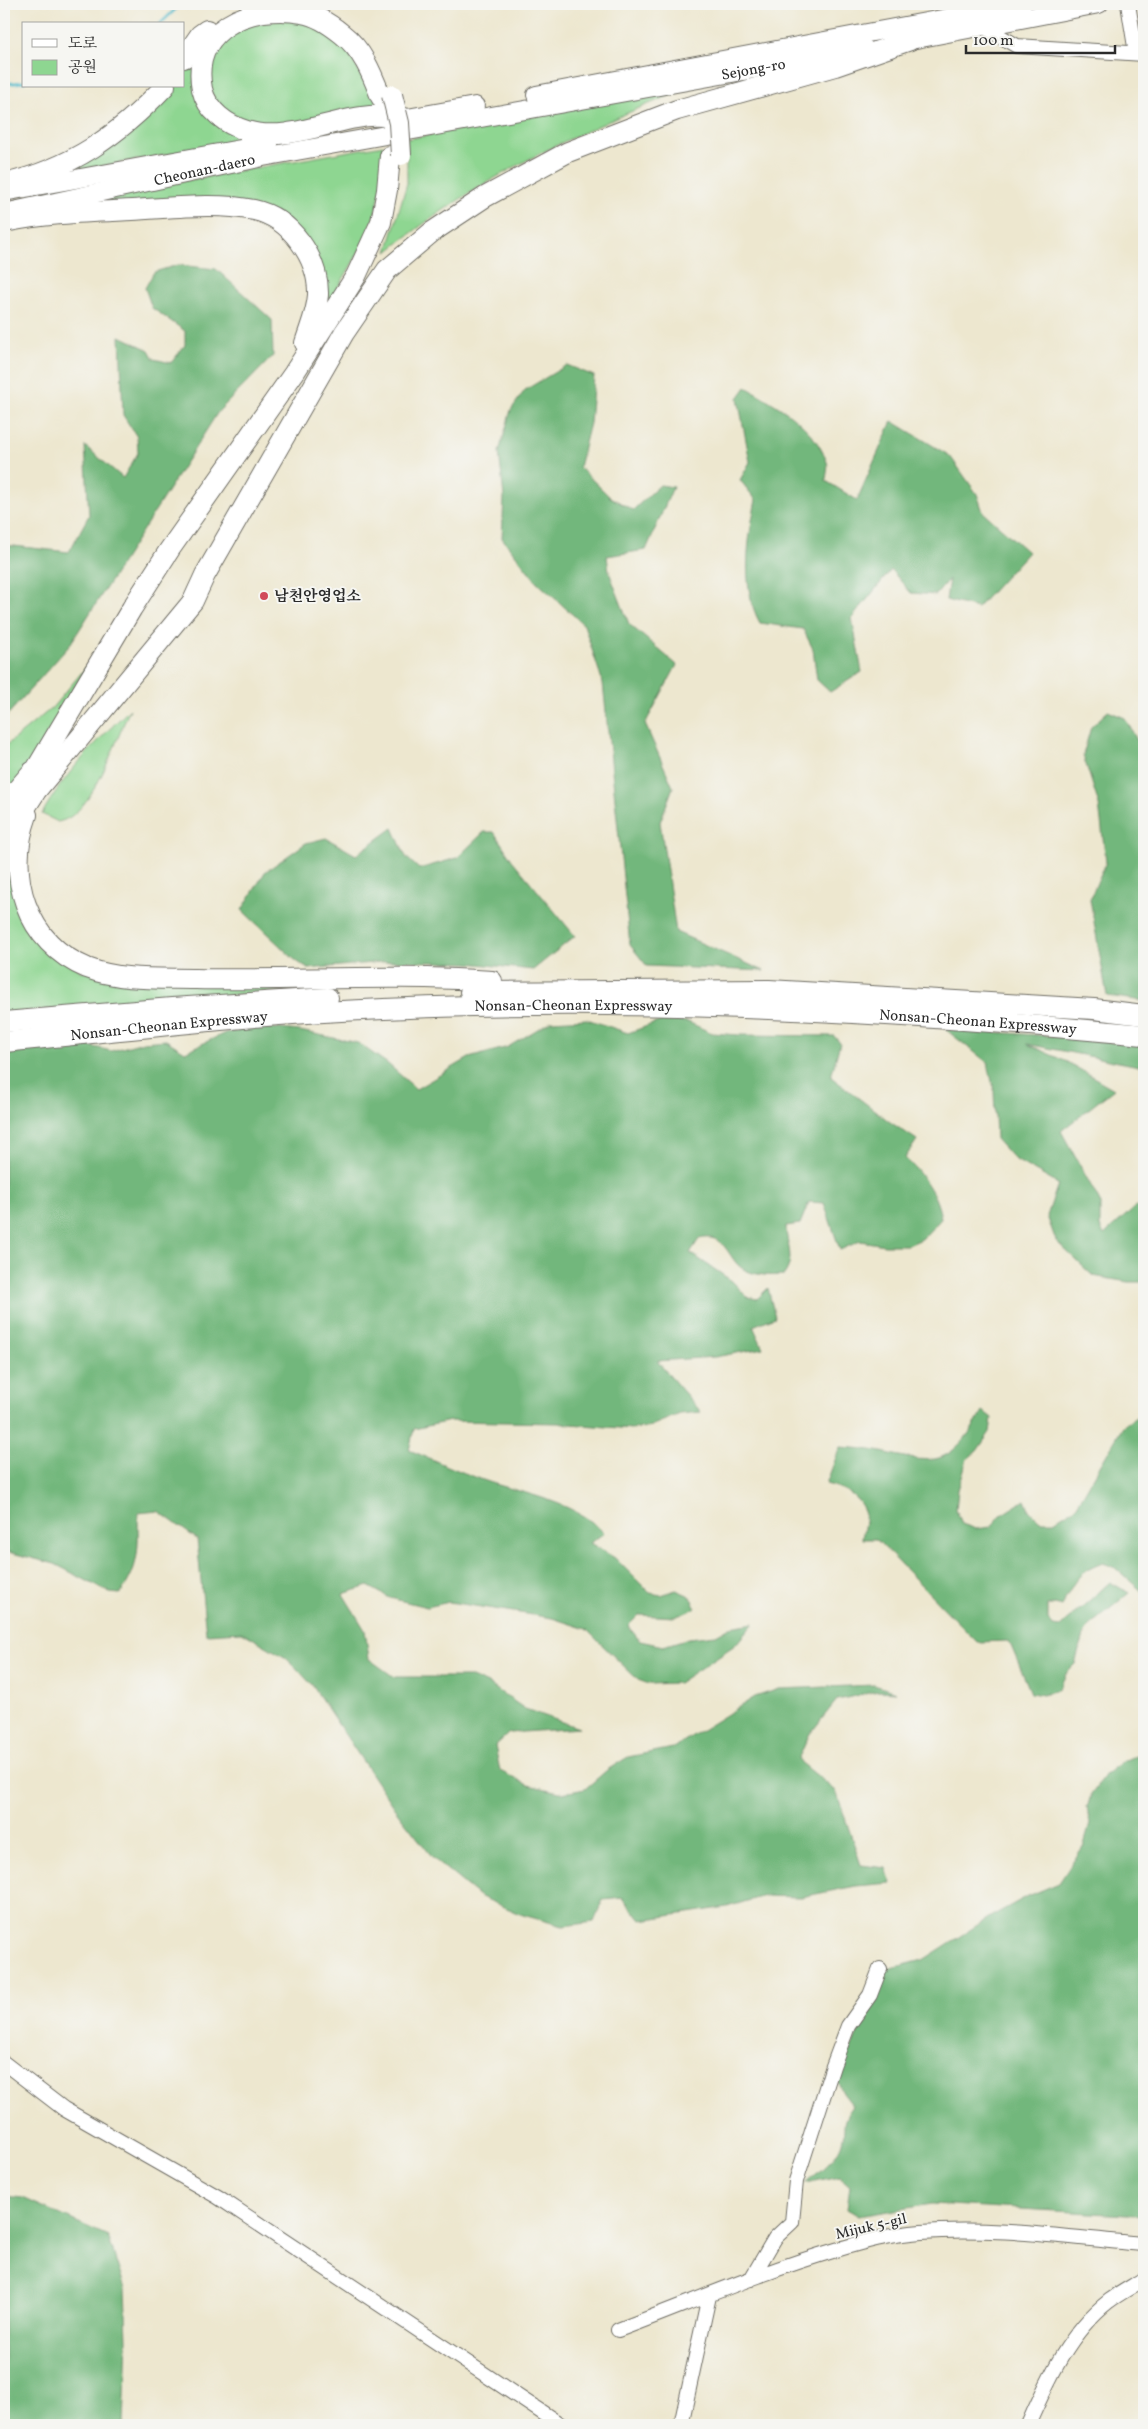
<svg xmlns="http://www.w3.org/2000/svg" width="1148" height="2429" font-family="Vollkorn,'Noto Serif KR',serif">
	<style>
		.green { fill: #8ed691; stroke: #5c805e }
		.forest { fill: #72b77b; stroke: #4e7153 }
		.lines { fill: none; stroke-linecap: round; stroke-linejoin: round }
		.stream { stroke: #4cb7c8; stroke-width: 3 }
		.minor-casing { stroke: #6f6d64; stroke-width: 16 }
		.major-casing { stroke: #6f6d64; stroke-width: 20 }
		.highway-casing { stroke: #6f6d64; stroke-width: 22 }
		.minor { stroke: #fff; stroke-width: 14 }
		.major { stroke: #fff; stroke-width: 18 }
		.highway { stroke: #fff; stroke-width: 20 }
		.highway-bridge-casing { stroke: #6f6d64; stroke-width: 22; stroke-linecap: butt }
		.highway-bridge { stroke: #fff; stroke-width: 20 }
		.poi-dot { fill: #d1495b; stroke: #f6f6f2; stroke-width: 2 }
		.labels { text-anchor: middle; stroke-width: 4; stroke-linejoin: round; paint-order: stroke }
		.street-label { font-size: 15px; fill: #2b2b2b; stroke: #f6f6f2 }
		.poi-label { font-size: 15px; font-weight: bold; fill: #2b2b2b; stroke: #f6f6f2; text-anchor: start }
	</style>
	<rect width="100%" height="100%" fill="#f6f6f2"/>
	<filter id="ink" filterUnits="userSpaceOnUse"><feTurbulence type="fractalNoise" baseFrequency=".02" numOctaves="2"/><feDisplacementMap in="SourceGraphic" scale="10" xChannelSelector="R" yChannelSelector="G"/><feConvolveMatrix kernelMatrix="1 2 1 2 8 2 1 2 1" color-interpolation-filters="sRGB"/></filter>
	<filter id="wash" filterUnits="userSpaceOnUse"><feTurbulence type="fractalNoise" baseFrequency=".0096" numOctaves="4" result="noise"/><feDisplacementMap in="SourceGraphic" scale="20" xChannelSelector="R" yChannelSelector="G"/><feGaussianBlur stdDeviation="1.12" result="paint"/><feColorMatrix in="noise" values="0 0 0 0 0 0 0 0 0 0 0 0 0 0 0 0 0 1.4 0 .05"/><feComposite in="paint" operator="in"/></filter>
	<g filter="url(#wash)">
		<rect width="100%" height="100%" fill="#ede7cf"/>
		<path class="green" d="M301 19 339 37 375 98 377 108C347 114 265 134 239 120 229 115 221 104 212 97L207 65 222 36 256 20Z
			M199 47 194 83 259 138 58 174 169 86H184V68Z
			M686 89C576 133 479 177 387 252L407 183V139Z
			M383 145C387 214 358 255 324 310L323 289 278 217 45 206Z
			M87 666 21 778 4 791V747L52 708Z
			M130 709C116 739 93 816 58 822L42 814C63 775 98 740 130 709Z
			M17 839 15 892 80 971 367 984 4 1013V862Z"/>
		<path class="forest" d="M178 265 216 269 272 320 273 356 218 412 69 646 4 719V545L69 552 89 515 85 446 123 478 138 453 137 437 123 415 120 336 149 350 154 359 171 363 185 345V331L152 308 145 288 154 272Z
			M567 365 594 376 590 423 579 467 610 497 633 510 660 485 673 487 646 550 607 556 609 572 629 624 677 665 645 724 673 787 660 822 676 932 764 971 647 966 630 945 603 683 584 625 537 582 502 538 504 497 499 452 511 410 525 390Z
			M746 387C778 406 813 424 827 462 829 467 826 475 826 481L857 500 892 421 950 456 977 494 983 512 1028 552 977 608 946 600 949 579 936 595 911 593 891 570 852 618 862 672 830 692 817 680 813 649 803 629 760 623C740 587 748 538 756 500L740 480 750 462 738 398Z
			M1108 711 1125 718 1144 753V1001L1107 996 1090 899 1106 862 1099 805 1083 755 1091 727Z
			M393 828 406 857 419 869 457 858 484 832H494L512 860 575 936 533 970 468 963 392 961 308 969 295 960 242 910 265 872 306 843 326 838 356 855Z
			M587 1019 628 1033 661 1021 688 1022 712 1033 739 1035 834 1036 840 1043 831 1077 890 1122 917 1140 905 1158C922 1174 938 1195 941 1219L922 1239 908 1245H885L860 1241 840 1250 824 1203 809 1202 800 1224 786 1226C786 1245 796 1258 784 1275 770 1276 749 1276 738 1265 726 1252 723 1233 699 1239L690 1253 732 1281 747 1297 757 1299 768 1288 775 1317 753 1326 763 1348 715 1357 657 1361 701 1412 680 1414 648 1427 632 1429 558 1423 450 1421 414 1429 409 1450C434 1460 458 1471 483 1480 523 1494 575 1501 604 1533L590 1543 615 1558 650 1593 661 1595 676 1590 690 1596 696 1608 675 1617 639 1615 628 1626 640 1641 663 1646 689 1638 716 1635 730 1627 754 1623 735 1645 678 1683 649 1684 638 1680 586 1629 552 1618 449 1602 427 1607 390 1598 368 1586 343 1594 365 1630 369 1659 394 1677H472L490 1685 525 1709 579 1728 509 1733 495 1746 500 1771 528 1785 564 1793 585 1789 607 1770 628 1757 673 1748 755 1697 779 1689 874 1685 896 1692 878 1691 837 1700 809 1735 798 1760 836 1791 861 1865 886 1868 891 1883 856 1886 801 1897 764 1896 727 1907 641 1920 623 1898 603 1900 594 1922 563 1926 523 1915 479 1896 434 1859 394 1808 312 1685 288 1659 242 1632 206 1634 197 1539 158 1511 138 1513C138 1547 141 1565 120 1594L110 1593 55 1564 4 1551V1053L78 1043 111 1051 143 1042 166 1040 185 1052 225 1033 262 1027 300 1031 358 1043 388 1064 416 1089 469 1058 508 1047 551 1021Z
			M945 1029 1052 1036 1144 1046V1067L1027 1044 1067 1062 1114 1089 1061 1131 1100 1202V1226L1104 1235 1136 1206 1144 1209V1282H1128L1093 1276 1056 1241 1047 1216 1058 1184 1014 1159 996 1139 994 1091 988 1063Z
			M983 1411 992 1418 990 1432 977 1451 967 1459 958 1490 956 1509 962 1524 976 1529 991 1527 1001 1515 1025 1500 1029 1510 1040 1521H1054L1076 1507 1124 1425 1144 1412V1593L1114 1567 1103 1563C1075 1573 1075 1582 1061 1606L1055 1604 1048 1606V1619L1053 1626 1060 1627 1110 1582 1129 1593 1090 1625 1083 1636 1075 1664 1067 1672 1059 1689 1043 1695 1031 1693 1009 1641 977 1642 876 1539H862C863 1532 866 1522 865 1515 861 1496 843 1488 826 1484L840 1447C850 1448 861 1448 871 1450 892 1453 914 1462 935 1459 957 1455 973 1428 983 1411Z
			M1144 1752V2216L932 2204 859 2216 847 2209 850 2186 839 2176 806 2183C818 2172 838 2158 842 2142 847 2123 839 2125 853 2106L843 2093 834 2075 850 2050 888 1969 923 1960 990 1917 1028 1896 1059 1883 1084 1845 1090 1824 1087 1808 1091 1795 1106 1774 1123 1761Z
			M4 2196 23 2198 108 2236 125 2289 127 2339 124 2425H4Z"/>
		<g class="lines">
			<path class="stream" d="M160 24 181 4
				M4 84 24 82"/>
		</g>
	</g>
	<g filter="url(#ink)">
		<g class="lines">
			<g class="minor-casing">
				<path id="minor" d="M1128 4 1136 53
					M984 27 1017 46 1144 54
					M4 2063 64 2109 218 2197 561 2425
					M751 2279 775 2238 792 2222 796 2181 833 2066 848 2026 870 1995 880 1969
					M618 2330C690 2303 761 2272 836 2250 863 2242 891 2234 921 2232 994 2226 1071 2238 1144 2244
					M681 2425 709 2296
					M1028 2425C1048 2380 1069 2332 1109 2301 1120 2293 1133 2286 1144 2279"/>
			</g>
			<g class="major-casing">
				<g id="major">
					<path d="M895 43 1099 4"/>
					<path d="M536 95 1022 4"/>
					<path d="M390 121 475 106"/>
					<path d="M9 191 269 144"/>
					<path id="s1" d="M9 212 263 157 865 49"/>
				</g>
			</g>
			<g class="highway-casing">
				<g id="highway">
					<path d="M184 58 200 35 207 30"/>
					<path d="M381 97C372 74 363 50 342 34 331 25 316 15 302 13 251 3 190 29 202 89 207 111 227 125 247 131 287 143 331 119 370 116 381 115 393 117 404 118"/>
					<path d="M4 184C71 169 119 135 165 86"/>
					<path d="M4 222C46 213 89 212 132 210 172 208 215 202 254 210 291 218 319 259 318 295 317 312 310 327 305 343"/>
					<path d="M26 786 132 608 170 549 294 373 356 276 381 222 387 190 390 156"/>
					<path d="M4 805 32 772"/>
					<path d="M27 815C5 875 26 943 87 968 121 981 161 978 196 979 295 981 393 974 492 981"/>
					<path d="M4 841 36 791 193 601 205 575 344 333 387 270 432 232 485 197 568 152 677 110 835 66 910 40"/>
					<path d="M470 992 769 990 1094 1009 1144 1015"/>
					<path d="M4 1022 172 1008 328 998"/>
					<path id="s2" d="M4 1042C116 1031 229 1017 341 1011 609 996 878 1010 1144 1035"/>
				</g>
			</g>
			<use href="#minor" class="minor"/>
			<use href="#major" class="major"/>
			<use href="#highway" class="highway"/>
			<g class="highway-bridge-casing">
				<path id="highway-bridge" d="M392 95 399 123 401 155"/>
			</g>
			<use href="#highway-bridge" class="highway-bridge"/>
		</g>
	</g>
	<circle class="poi-dot" cx="264" cy="596" r="5"/>
	<g class="labels">
		<g class="street-label">
			<text dy="5" stroke="none"><textPath href="#s1" startOffset="758">Sejong-ro</textPath></text>
			<text dy="5" stroke="none"><textPath href="#s1" startOffset="200">Cheonan-daero</textPath></text>
			<text dy="5" stroke="none"><textPath href="#s2" startOffset="571">Nonsan-Cheonan Expressway</textPath></text>
			<text dy="5" stroke="none"><textPath href="#s2" startOffset="976">Nonsan-Cheonan Expressway</textPath></text>
			<text dy="5" stroke="none"><textPath href="#s2" startOffset="166">Nonsan-Cheonan Expressway</textPath></text>
			<text transform="translate(871 2226) rotate(-13)" y="5">Mijuk 5-gil</text>
		</g>
		<g class="poi-label">
			<text x="274" y="601">남천안영업소</text>
		</g>
	</g>
	<rect width="1148" height="2429" fill="none" stroke="#f6f6f2" stroke-width="20"/>
	<rect x="22" y="22" width="162" height="65" fill="#f6f6f2" stroke="#a5a5a2"/>
	<rect x="32" y="39" width="25" height="8" fill="#ffffff" stroke="#a5a5a2"/>
	<text x="68" y="48" font-size="15" fill="#2b2b2b">도로</text>
	<rect x="32" y="60" width="25" height="15" fill="#8ed691" stroke="#a5a5a2"/>
	<text x="68" y="72" font-size="15" fill="#2b2b2b">공원</text>
	<path d="M966 45v8h149v-8" fill="none" stroke="#2b2b2b" stroke-width="2.5"/>
	<text x="973" y="45" font-size="15" fill="#2b2b2b" stroke="#f6f6f2" stroke-width="4" paint-order="stroke">100 m</text>
</svg>
